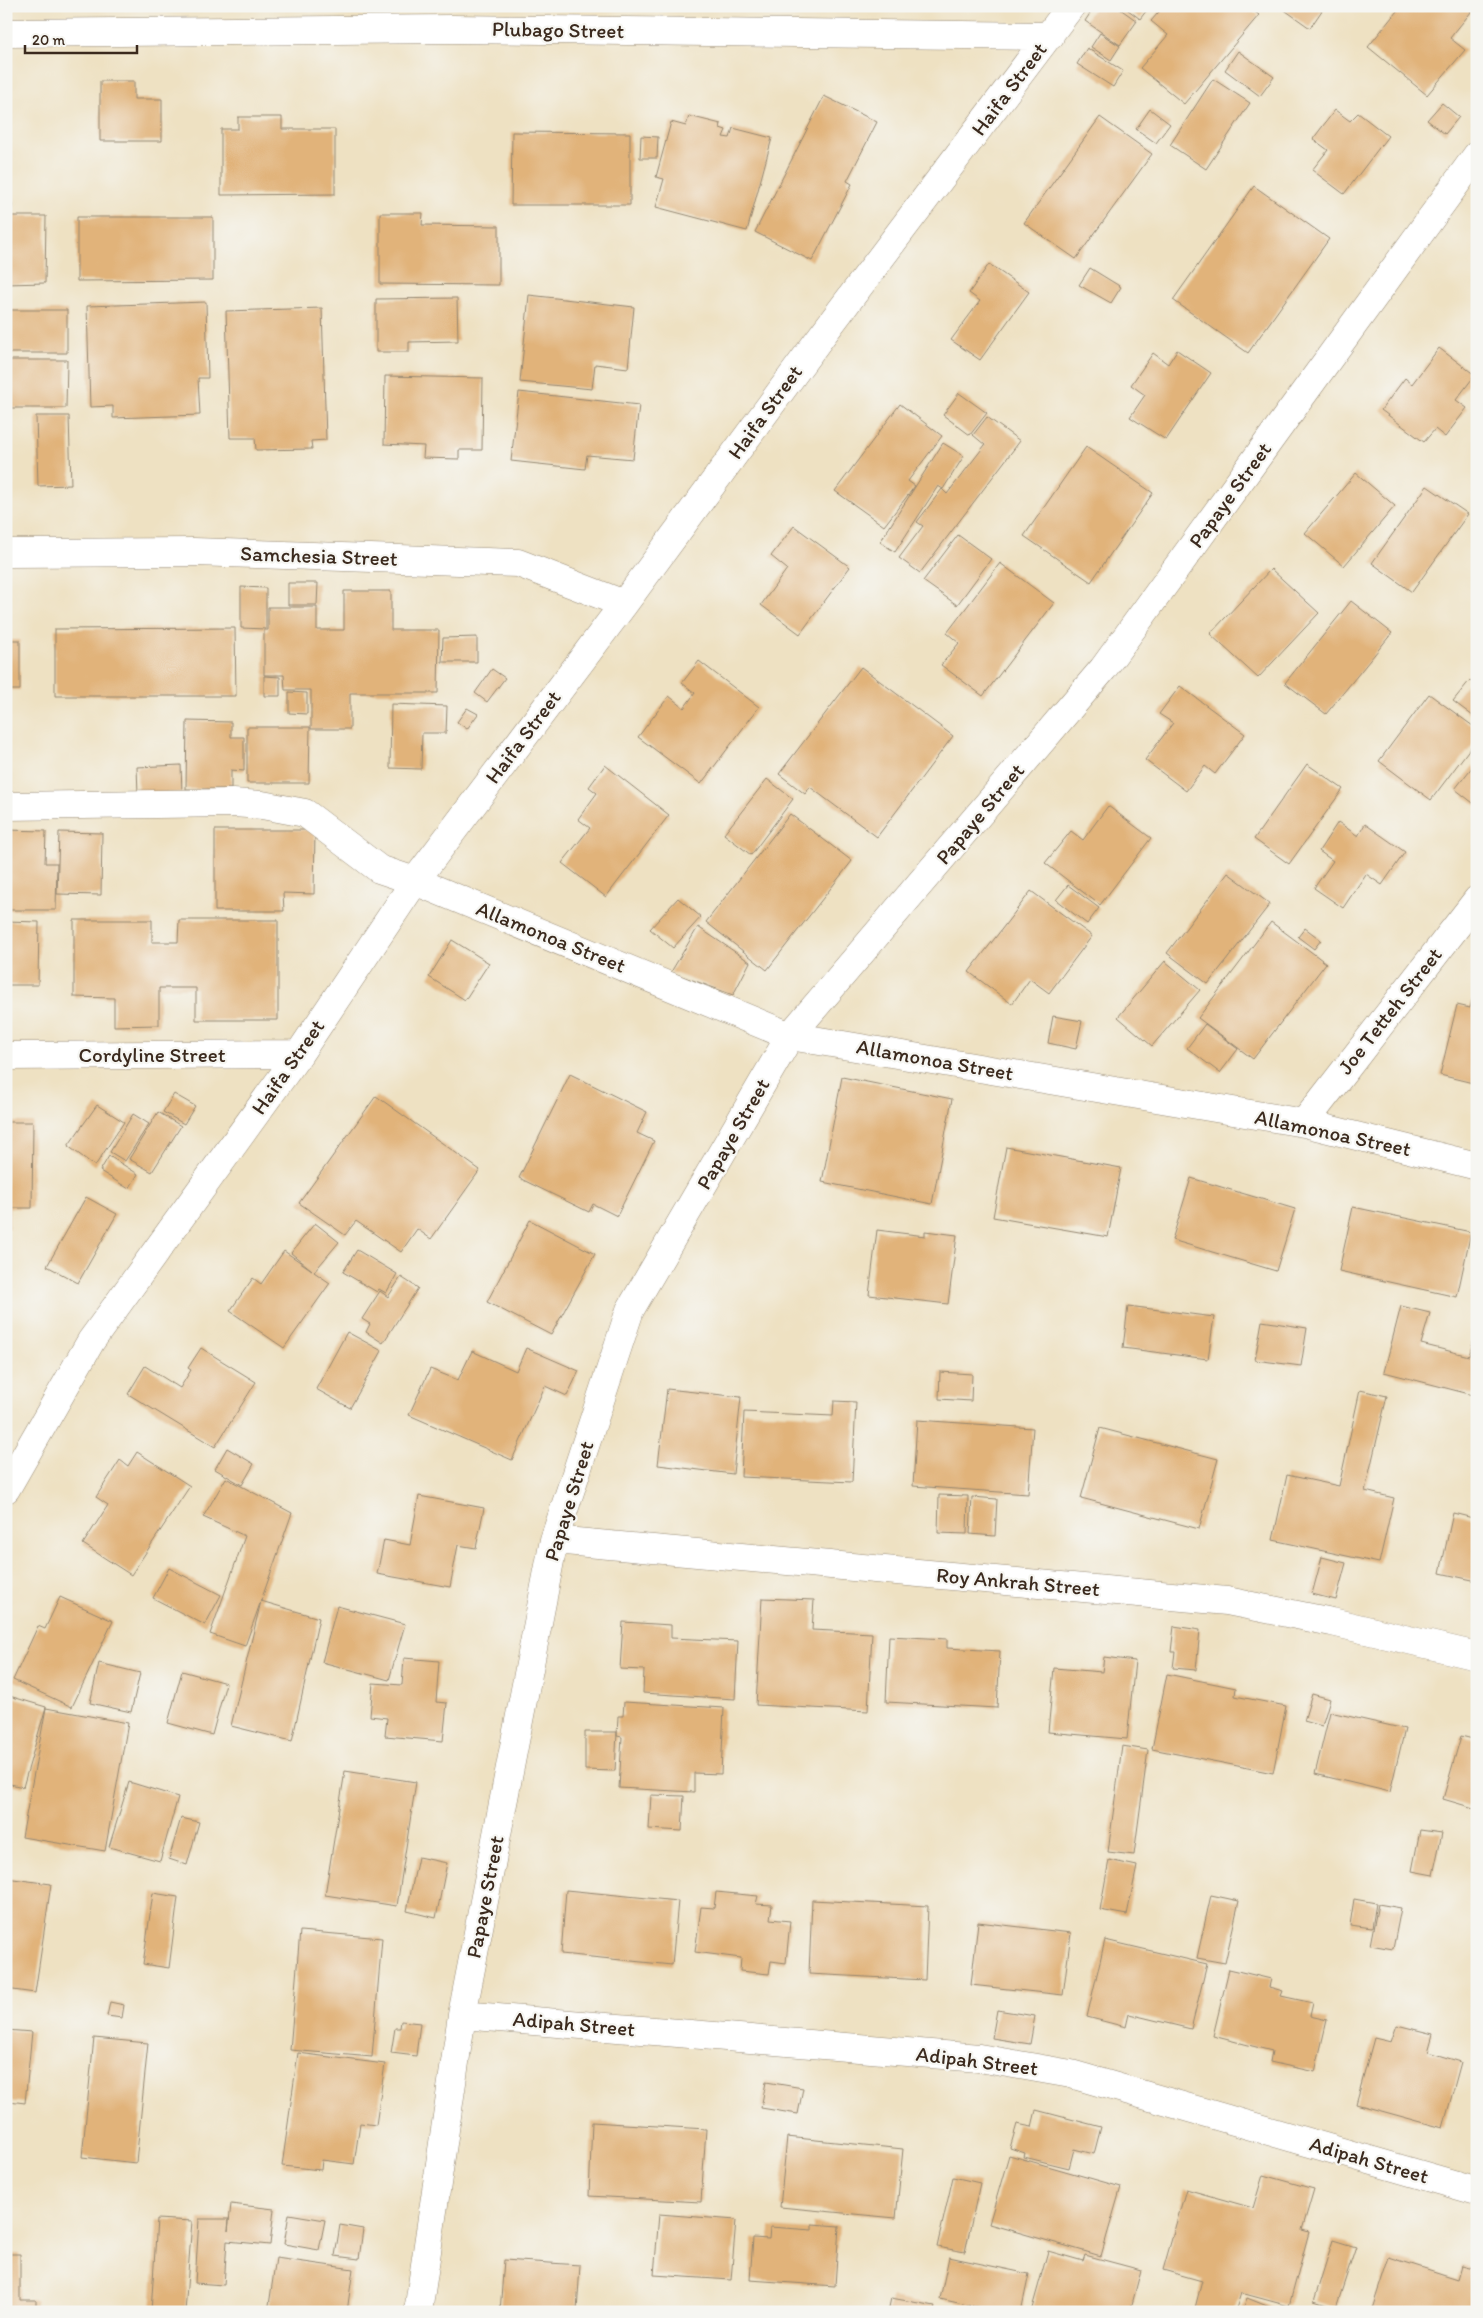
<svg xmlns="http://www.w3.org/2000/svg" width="1483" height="2318" font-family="Itim,sans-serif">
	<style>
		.building { fill: #e1b37a }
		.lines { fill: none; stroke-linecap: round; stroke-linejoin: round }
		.minor-casing { stroke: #948670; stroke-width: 29 }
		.minor { stroke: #fff; stroke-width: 28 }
		.labels { text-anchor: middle; stroke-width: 4.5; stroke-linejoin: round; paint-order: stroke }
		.street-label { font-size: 21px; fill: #3b2a1e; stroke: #f6f6f2 }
	</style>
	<rect width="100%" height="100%" fill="#f6f6f2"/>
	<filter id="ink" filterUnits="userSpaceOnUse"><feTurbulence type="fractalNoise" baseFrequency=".02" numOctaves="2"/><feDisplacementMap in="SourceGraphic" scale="10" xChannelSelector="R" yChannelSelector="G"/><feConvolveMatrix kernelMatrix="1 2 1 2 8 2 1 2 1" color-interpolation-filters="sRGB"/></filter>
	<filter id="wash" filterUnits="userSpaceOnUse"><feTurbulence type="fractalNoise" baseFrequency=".0096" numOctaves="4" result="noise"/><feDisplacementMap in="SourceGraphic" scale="20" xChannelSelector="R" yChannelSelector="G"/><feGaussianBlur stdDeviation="1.12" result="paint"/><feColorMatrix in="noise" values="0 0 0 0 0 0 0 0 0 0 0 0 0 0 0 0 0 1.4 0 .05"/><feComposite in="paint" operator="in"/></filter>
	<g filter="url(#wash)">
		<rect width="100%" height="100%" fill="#eee1c2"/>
		<g id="blocks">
			<path class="building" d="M1095 6H1116L1137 21 1120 45 1085 21Z
				M1123 6H1150L1140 19Z
				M1164 6H1248L1259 15 1184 104 1140 68 1168 35 1151 21Z
				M1279 6H1325L1310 28Z
				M1401 6 1406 10 1409 6H1476L1450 38 1465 50 1427 95 1368 47Z
				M1100 33 1120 46 1111 60 1091 47Z
				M1087 48 1123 71 1113 87 1077 64Z
				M1238 51 1274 77 1260 96 1225 70Z
				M1213 79 1250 103 1206 169 1170 145Z
				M100 81H134V99H162V141H100Z
				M824 96 877 122 847 181 852 184 812 261 755 232Z
				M1442 103 1459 117 1445 134 1427 120Z
				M1150 109 1170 124 1156 143 1136 129Z
				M1335 110 1350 121 1358 113 1388 136 1344 194 1312 170 1328 150 1313 139Z
				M689 116 721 124 720 128 726 130 723 137 730 138 733 128 772 138 747 231 656 207 664 179 656 177 671 122 686 126Z
				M238 117H282V129H335V194L221 195V129H238Z
				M1100 117 1152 154 1076 259 1024 223Z
				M512 132 630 133V205H511Z
				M641 136 658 137 657 158H640Z
				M1254 186 1329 239 1248 353 1173 300Z
				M6 204H12L11 216H46L45 283 6 284Z
				M380 213H423L422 225 499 226V285L380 284Z
				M77 217H213V280L77 281Z
				M989 264 1029 292 980 360 951 340 980 301 969 293Z
				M1090 268 1121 287 1111 303 1079 285Z
				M529 295 634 307 628 368 595 364 592 389 520 382Z
				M457 298 458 341 409 342V352H376V299Z
				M206 302 208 378H198L200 415 113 418V406L90 407 87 306Z
				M322 308 326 440 311 441 312 449 256 450 255 438H230L226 311Z
				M6 310H67V353H6Z
				M1439 348 1475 375 1456 400 1467 408 1445 437 1435 429 1424 442 1381 410 1405 378 1412 384Z
				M1177 350 1211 373 1166 440 1130 417 1145 395 1131 385 1153 353 1168 364Z
				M6 360H67L66 408H6Z
				M385 376 483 378 482 450H459V459L423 458 424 446 384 444Z
				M519 392 639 405 633 459 587 455 585 469 511 461Z
				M959 393 987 413 970 435 943 415Z
				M900 404 942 436 908 481 915 486 884 526 835 491Z
				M36 416H69L71 485 38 486Z
				M987 417 1020 441 920 573 899 558 923 526 917 522 942 489 947 494 985 445 973 435Z
				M943 443 964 456 943 489 938 486 895 552 880 542Z
				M1086 447 1153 493 1091 582 1024 536Z
				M1356 473 1395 506 1344 566 1305 533Z
				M1427 486 1468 514 1412 592 1372 563Z
				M794 526 850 567 800 634 761 605 787 569 771 556Z
				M958 535 991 559 957 605 923 581Z
				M1000 563 1054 603 983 696 941 665 959 643 947 633Z
				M1271 569 1319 613 1258 678 1210 634Z
				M288 583H318L317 605H288Z
				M241 587 266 588V629L241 628Z
				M344 591H391V630H439L438 693H350V729H311V690H285L284 675H264V630H268V607H317V630H344Z
				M1351 601 1392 633 1326 714 1285 683Z
				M235 628 236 696H55V629Z
				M477 637V662H442L443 638Z
				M6 640H20V690H6Z
				M699 661 759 707 701 784 638 737 669 696 684 708 695 693 682 683Z
				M861 667 953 736 877 837 810 787 805 794 779 774Z
				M492 669 505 678 487 702 475 693Z
				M264 676 280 677V696H264Z
				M1470 680 1477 685V719L1453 701Z
				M1180 686 1245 734 1215 774 1205 766 1186 791 1145 760 1173 723 1159 714Z
				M289 692 307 693V714L289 713Z
				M1429 694 1477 729V739L1431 800 1379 761Z
				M391 704 447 706 446 733H422L421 769 390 768Z
				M467 708 478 714 467 729 457 722Z
				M187 721 231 722V737H244V771L231 770V789H186Z
				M247 727H310L309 783H247Z
				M1307 764 1343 789 1289 864 1254 839Z
				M181 765 182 793 138 794 137 767Z
				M605 765 669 815 606 897 562 863 590 828 578 819 597 793 589 787Z
				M1473 766 1477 768V806L1455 789Z
				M767 779 793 799 751 855 724 834Z
				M1108 806 1151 838 1100 905 1045 863 1071 831 1083 840Z
				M790 814 852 861 767 970 706 922Z
				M1338 822 1358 836 1365 824 1405 852 1382 885 1366 874 1343 908 1314 888 1333 861 1319 851Z
				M6 830 46 831 45 863H57L56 910H6Z
				M215 830H315L314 894 283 893 284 911H215Z
				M59 832 102 833 101 895 57 894Z
				M1228 873 1270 904 1208 984 1167 953Z
				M1068 885 1099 908 1087 924 1056 900Z
				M1031 891 1092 936 1049 993 1030 979 1012 1004 969 972Z
				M678 898 701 917 673 948 650 929Z
				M74 920H152V942H178L179 920H278V1020H196V988H159V1025L114 1026V998L74 997Z
				M6 921 39 922 38 985H6Z
				M1271 922 1326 963 1253 1059 1198 1018Z
				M698 927 750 962 733 995 671 972Z
				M1305 928 1321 940 1314 949 1298 937Z
				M452 940 489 963 465 1000 429 977Z
				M1165 961 1200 990 1152 1046 1118 1017Z
				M1477 982V1084L1440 1075 1457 1005 1470 1008Z
				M1053 1016 1082 1021 1076 1049 1048 1043Z
				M1205 1024 1238 1049 1220 1073 1187 1048Z
				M570 1074 647 1112 637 1133 654 1141 617 1216 593 1204 589 1212 519 1178Z
				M842 1077 952 1099 932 1204 822 1182Z
				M174 1094 195 1106 184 1124 163 1112Z
				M376 1096 480 1170 431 1239 417 1229 401 1252 356 1221 345 1235 299 1203Z
				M97 1105 124 1122 95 1166 68 1146Z
				M158 1112 181 1126 152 1172 129 1159Z
				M133 1114 149 1124 125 1161 110 1152Z
				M6 1122H33L32 1208H9V1229H6Z
				M1006 1147 1121 1168 1108 1237 993 1217Z
				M109 1156 138 1174 129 1189 100 1171Z
				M1191 1178 1295 1209 1276 1271 1172 1240Z
				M86 1197 117 1214 78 1283 47 1266Z
				M1353 1207 1471 1232 1457 1297 1339 1271Z
				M530 1220 595 1254 551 1335 487 1302Z
				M315 1223 339 1242 314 1272 330 1283 284 1348 230 1311 253 1278 261 1284 284 1251 312 1270 291 1253Z
				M877 1230 925 1236V1231L957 1235 948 1304 869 1295Z
				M357 1250 397 1274 386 1293 379 1289 377 1292 343 1272Z
				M401 1277 418 1288 383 1343 366 1332 370 1324 362 1319 380 1291 388 1297Z
				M1128 1306 1214 1317 1208 1359 1123 1348Z
				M1401 1306 1430 1313 1421 1344 1469 1356 1477 1329V1396L1384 1372Z
				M1262 1321 1307 1328 1301 1366 1255 1360Z
				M347 1332 382 1351 350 1408 316 1389Z
				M201 1348 256 1382 215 1447 128 1394 145 1366 180 1388 191 1370 188 1368Z
				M526 1348 579 1371 567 1396 545 1386 512 1460 409 1415 430 1369 458 1380 472 1351 516 1371Z
				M940 1372 972 1374 971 1401 939 1399Z
				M667 1389 741 1397 733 1474 658 1465Z
				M1360 1390 1387 1396 1365 1491 1394 1498 1379 1563 1273 1540 1287 1475 1339 1486Z
				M834 1401 856 1402 852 1482 741 1477 744 1412 833 1416Z
				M917 1420 1033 1428 1028 1494 913 1486Z
				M1100 1428 1218 1459 1199 1529 1081 1498Z
				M227 1448 254 1464 242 1485 215 1469Z
				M137 1452 190 1486 131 1575 83 1544 108 1505 96 1497 120 1460 128 1466Z
				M226 1478 292 1513 245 1646 210 1634 245 1536 203 1517Z
				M939 1495 968 1496 967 1534 938 1533Z
				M419 1496 484 1508 476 1548 458 1545 450 1587 377 1574 384 1540 410 1545Z
				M972 1497 997 1499 995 1536 970 1534Z
				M1453 1513 1477 1519V1581L1440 1573Z
				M1322 1557 1346 1563 1336 1600 1312 1594Z
				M169 1568 221 1595 205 1625 153 1598Z
				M60 1597 113 1621 72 1707 13 1680 38 1626 45 1629Z
				M762 1598 814 1600 812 1630 872 1633 868 1711 756 1705Z
				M261 1601 319 1618 292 1741 231 1726Z
				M337 1606 405 1624 389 1680 322 1662Z
				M623 1622 671 1625V1638L738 1641 735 1699 643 1693 644 1670 620 1669Z
				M1174 1626 1200 1630 1196 1670 1173 1668 1175 1652H1171Z
				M889 1636 947 1639V1648L1000 1651 997 1708 886 1702Z
				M1104 1657 1135 1661 1127 1739 1048 1732 1054 1668 1102 1672Z
				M404 1658 439 1661 436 1702 447 1703 443 1741 385 1736 387 1718 370 1716 373 1683 402 1685Z
				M99 1663 140 1673 131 1712 90 1703Z
				M182 1671 226 1683 212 1735 168 1723Z
				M1167 1674 1236 1688 1235 1696 1286 1706 1273 1773 1152 1749Z
				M1312 1694 1330 1699 1322 1726 1304 1721Z
				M6 1695 46 1707 23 1787 6 1783Z
				M624 1702 724 1708 721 1774 694 1773V1792L619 1788 622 1737 617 1736 618 1716H623Z
				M46 1708 128 1723 105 1851 22 1837Z
				M1330 1712 1405 1729 1390 1792 1315 1774Z
				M585 1732H617L615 1771 585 1770Z
				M1461 1736 1477 1740V1809L1443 1799Z
				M1122 1746 1148 1750 1134 1855 1108 1852Z
				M345 1771 416 1782 397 1906 325 1895Z
				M129 1782 178 1797 160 1861 109 1847Z
				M651 1795 684 1796 682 1831 649 1829Z
				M181 1818 199 1822 187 1865 169 1859Z
				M1420 1830 1442 1833 1433 1875 1412 1871Z
				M418 1857 447 1863 436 1918 407 1911Z
				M1109 1860 1137 1866 1127 1915 1100 1910Z
				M6 1878 51 1884 35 1993 6 1989Z
				M566 1890 678 1901 672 1965 561 1954Z
				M716 1892 758 1896 756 1904 772 1905 770 1919 790 1921 786 1963 771 1961 769 1974 740 1971 741 1958 695 1952 701 1907 714 1908Z
				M153 1893 178 1897 169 1968 143 1964Z
				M1211 1895 1239 1901 1225 1963 1197 1958Z
				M1354 1899 1376 1903 1372 1928 1350 1925Z
				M812 1900 928 1906 925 1980 809 1974Z
				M1378 1904 1401 1908 1393 1949 1370 1945Z
				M978 1922 1071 1933 1063 1995 971 1985Z
				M300 1931 382 1938 372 2057 290 2050Z
				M1105 1940 1207 1964 1191 2029 1129 2014 1126 2027 1087 2017Z
				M1229 1969 1271 1979 1269 1987 1283 1991 1281 1996 1313 2003 1310 2016 1327 2020 1315 2072 1270 2062 1272 2051 1213 2036Z
				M110 2002 124 2005 122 2018 107 2016Z
				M997 2010 1035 2016 1030 2044 992 2038Z
				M401 2021 420 2023 416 2056 391 2053 395 2028H400Z
				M1397 2025 1433 2034 1428 2052 1461 2062 1443 2128 1356 2104 1374 2038 1391 2042Z
				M6 2030 32 2032 25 2103 9 2101 8 2119Z
				M94 2038 148 2043 136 2163 82 2157Z
				M298 2053 385 2064 376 2125 360 2123 354 2164 322 2160 321 2170 282 2166Z
				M766 2082 803 2088 798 2114 761 2108Z
				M1036 2110 1101 2127 1094 2154 1074 2149 1069 2168 1024 2157 1025 2153 1010 2148 1017 2124 1032 2127Z
				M592 2122 706 2129 701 2202 589 2196Z
				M787 2137 903 2149 896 2218 780 2207Z
				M1009 2155 1121 2187 1101 2256 989 2224Z
				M1263 2175 1314 2189 1302 2230 1309 2232 1289 2306 1241 2293 1235 2312H1209L1195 2308 1202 2281 1163 2270 1186 2189 1253 2208Z
				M953 2177 980 2183 965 2252 937 2247Z
				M231 2204 274 2209 270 2245 227 2241 224 2285 195 2283 199 2219H229L228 2231Z
				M289 2214 325 2220 319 2250 284 2244Z
				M659 2214 736 2220 731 2280 654 2275Z
				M157 2219 192 2221 185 2312H151Z
				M812 2224 839 2226 835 2286 750 2280 753 2238 769 2239 770 2227 812 2230Z
				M340 2225 363 2229 359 2259 335 2256Z
				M1333 2240 1356 2247 1336 2308 1314 2301Z
				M1048 2251 1083 2261 1085 2255 1141 2270 1130 2312H1031Z
				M6 2254H20V2300H36V2312H6Z
				M949 2257 1029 2274 1021 2312H1000L940 2299Z
				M1389 2257 1458 2279 1462 2265 1477 2269V2312H1371Z
				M276 2258 353 2269 347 2312H268Z
				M504 2260 580 2265 577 2312H500Z
				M891 2298 935 2306 934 2312H888Z
				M1247 2298 1282 2312H1242Z"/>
		</g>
	</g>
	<g filter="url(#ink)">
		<use href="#blocks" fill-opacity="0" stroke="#948670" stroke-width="1"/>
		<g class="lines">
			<g class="minor-casing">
				<path id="minor" d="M6 33 452 29 1050 36
					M6 553 194 552 518 563 624 604
					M6 806 233 803 262 805 305 813 379 869 415 881 790 1036 1304 1123 1477 1166
					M6 1056 299 1054
					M1304 1123 1477 900
					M6 1489 91 1341 299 1054 415 881 624 604 820 338 1071 6
					M554 1540 1227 1601 1332 1622 1477 1656
					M462 2015 979 2058 1071 2074 1477 2191
					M418 2312 462 2015 554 1540 630 1310 790 1036 1103 669 1477 155"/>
			</g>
			<use href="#minor" class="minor"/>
		</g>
	</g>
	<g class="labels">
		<g class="street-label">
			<text transform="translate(558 30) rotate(1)" y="7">Plubago Street</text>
			<text transform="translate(1009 89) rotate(-53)" y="7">Haifa Street</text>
			<text transform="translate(765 412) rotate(-54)" y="7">Haifa Street</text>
			<text transform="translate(1230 495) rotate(-54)" y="7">Papaye Street</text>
			<text transform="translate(319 556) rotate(2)" y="7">Samchesia Street</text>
			<text transform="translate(523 737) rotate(-53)" y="7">Haifa Street</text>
			<text transform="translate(980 814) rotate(-50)" y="7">Papaye Street</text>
			<text transform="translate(551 937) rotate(22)" y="7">Allamonoa Street</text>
			<text transform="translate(1390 1011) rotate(-52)" y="7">Joe Tetteh Street</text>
			<text x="152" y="1062">Cordyline Street</text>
			<text transform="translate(935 1060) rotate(10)" y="7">Allamonoa Street</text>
			<text transform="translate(288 1067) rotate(-55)" y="7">Haifa Street</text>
			<text transform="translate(1333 1133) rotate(12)" y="7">Allamonoa Street</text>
			<text transform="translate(733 1134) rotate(-60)" y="7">Papaye Street</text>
			<text transform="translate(569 1501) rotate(-73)" y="7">Papaye Street</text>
			<text transform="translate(1018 1582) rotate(5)" y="7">Roy Ankrah Street</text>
			<text transform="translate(485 1897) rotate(-79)" y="7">Papaye Street</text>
			<text transform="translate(574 2024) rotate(5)" y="7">Adipah Street</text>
			<text transform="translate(977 2061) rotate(7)" y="7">Adipah Street</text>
			<text transform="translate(1369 2160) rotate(16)" y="7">Adipah Street</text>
		</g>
	</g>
	<rect width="1483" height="2318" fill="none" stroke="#f6f6f2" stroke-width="25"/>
	<path d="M25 45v8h112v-8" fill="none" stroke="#3b2a1e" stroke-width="2.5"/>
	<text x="32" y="45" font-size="15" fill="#3b2a1e" stroke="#f6f6f2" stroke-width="4" paint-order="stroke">20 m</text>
</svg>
